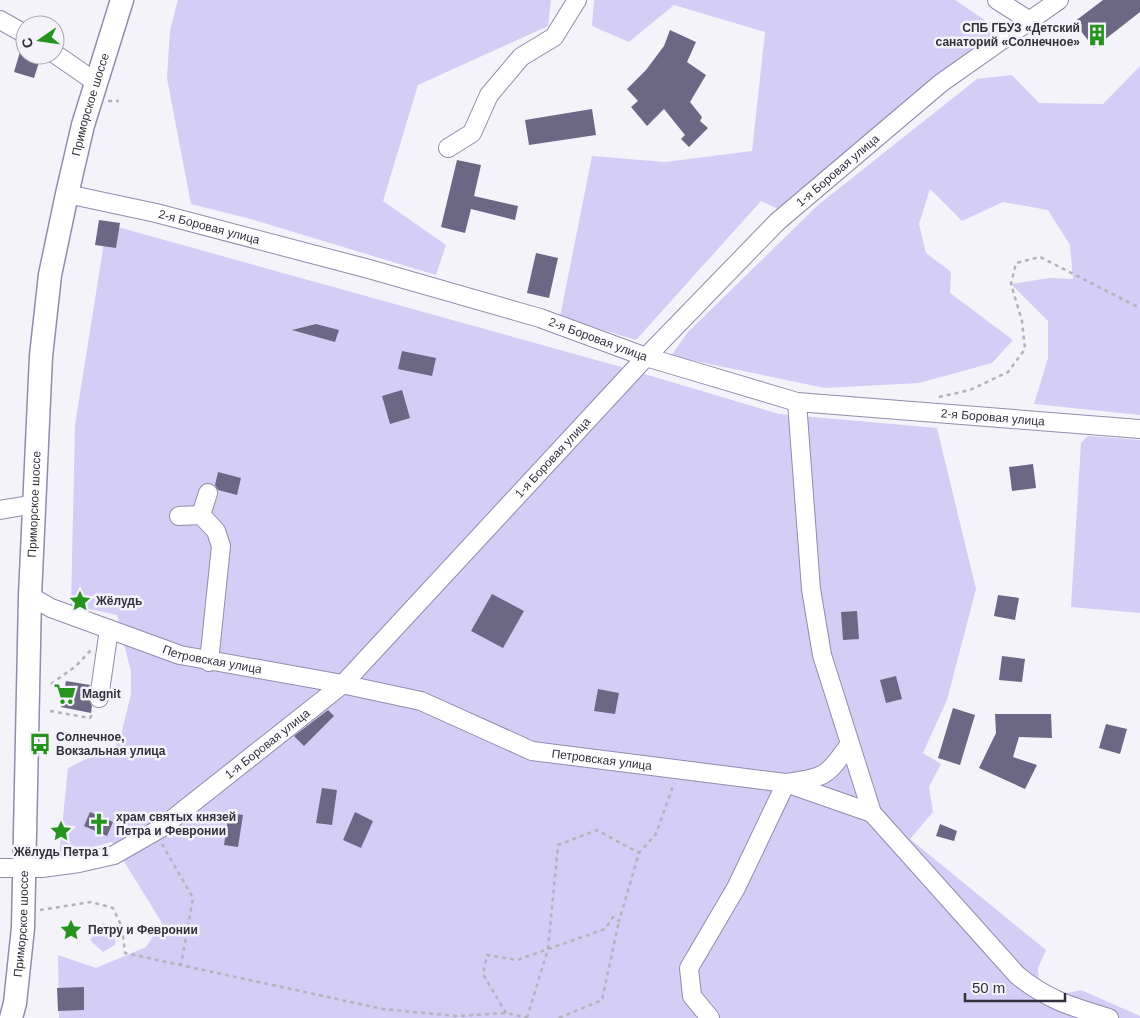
<svg xmlns="http://www.w3.org/2000/svg" width="1140" height="1018" font-family="Helvetica,sans-serif">
	<style>
		.green { fill: #d4cdf6 }
		.building { fill: #6b6784 }
		.lines { fill: none; stroke-linecap: round; stroke-linejoin: round }
		.minor-casing { stroke: #918cab; stroke-width: 20 }
		.major-casing { stroke: #918cab; stroke-width: 25 }
		.path { stroke: #b4b3bc; stroke-width: 2.5; stroke-dasharray: 4 4; stroke-linecap: butt }
		.minor { stroke: #fff; stroke-width: 18 }
		.major { stroke: #fff; stroke-width: 22 }
		.labels { text-anchor: middle; stroke-width: 5; stroke-linejoin: round; paint-order: stroke }
		.poi-label { font-size: 12px; font-weight: bold; fill: #32303d; stroke: #f4f3fa; text-anchor: start }
		.street-label { font-size: 12px; fill: #32303d; stroke: #f4f3fa }
	</style>
	<rect width="100%" height="100%" fill="#f4f3fa"/>
	<path class="green" d="M178 0H551L548 26 418 85 383 201 446 245 436 275 247 218 191 204 167 78 170 30Z
		M594 0H955L998 29 778 209 761 201 636 340 560 317 592 156 665 162 752 151 765 32 674 5 629 42 592 26Z
		M1140 66V415L1034 404 1048 358V321L1011 284 1049 278 1073 279 1070 245 1048 210 1003 202 962 221 930 189 919 224 926 253 951 272 950 293 1013 340 992 363 919 383 825 388 671 356 687 333 818 205 977 79 1012 75 1039 103 1103 104Z
		M107 224 614 365 779 414 937 428 976 589 947 700 923 753 941 764 929 787 933 812 910 839 1046 950 1038 968 1039 984 1059 995 1081 990 1140 1016V1018H59L58 955 96 968 146 947 162 923 112 842 59 856 68 768 119 743 131 694V672L117 615 71 605 75 425Z
		M1088 436 1140 440V613L1071 607 1081 443Z
		M103 923 116 930 115 945 103 952 90 940Z"/>
	<path class="building" d="M1103 0H1140V12L1094 48 1074 22Z
		M670 30 696 42 687 62 706 75 690 102 702 117 700 121 708 128 689 147 681 139 685 135 664 109 647 126 631 107 638 101 627 89 646 70 664 46Z
		M20 52 40 59 34 78 14 72Z
		M592 109 596 135 529 145 525 120Z
		M457 160 481 165 474 196 518 206 515 220 471 209 465 233 441 227Z
		M99 220 120 223 116 248 95 245Z
		M536 253 558 258 549 298 527 293Z
		M316 324 339 330 335 342 292 330Z
		M402 351 436 358 432 376 398 369Z
		M402 390 410 418 390 424 382 396Z
		M1033 464 1036 488 1012 491 1009 467Z
		M218 472 241 478 237 495 218 490 215 485Z
		M492 594 524 611 503 648 471 631Z
		M998 595 1019 598 1015 620 994 616Z
		M857 611 859 639 843 640 841 612Z
		M1002 656 1025 659 1022 682 999 680Z
		M896 676 902 699 886 703 880 680Z
		M66 681 90 685 88 697 92 706 91 713 61 707Z
		M598 689 619 693 615 714 594 711Z
		M953 708 975 715 960 765 938 758Z
		M328 710 334 716 304 746 294 736Z
		M995 714H1051L1052 738 1019 737 1013 757 1037 765 1025 789 979 768 996 733Z
		M1106 724 1127 729 1120 754 1099 748Z
		M322 788 337 790 332 825 316 823Z
		M90 812 113 822 107 836 84 826Z
		M355 812 373 821 361 848 343 840Z
		M229 813 243 815 238 847 224 845Z
		M940 824 957 831 954 841 936 836Z
		M84 987V1010L58 1011 57 988Z"/>
	<g class="lines">
		<g class="minor-casing">
			<g id="minor">
				<path d="M997 0 1030 21"/>
				<path d="M0 20 25 34"/>
				<path d="M55 54 97 83"/>
				<path d="M448 148 472 133 489 95 521 57 554 37 577 0"/>
				<path id="s1" d="M67 194 156 213 369 269 540 318 646 357 797 402 1140 429"/>
				<path d="M797 402 811 589 822 655 872 813"/>
				<path d="M0 510 35 504"/>
				<path d="M201 515 208 493"/>
				<path d="M179 516 201 515 216 531 221 546 209 662"/>
				<path id="s2" d="M30 596 51 608 180 655 337 683 421 701 532 751 786 783 872 813 1017 975C1047 1000 1073 1007 1109 1018"/>
				<path d="M99 698 109 629"/>
				<path id="s3" d="M0 868H42L79 863 114 855 161 828 343 684 646 357 777 222 941 83 1059 0"/>
				<path d="M710 1018 692 996 689 968 736 888 786 783C826 777 826 777 849 745"/>
			</g>
		</g>
		<g class="major-casing">
			<g id="major">
				<path id="s4" d="M11 1018 15 1003 23 928 30 596 41 356 50 275 67 194 83 125 122 0"/>
			</g>
		</g>
		<path class="path" d="M108 101H119
			M939 397 970 390 1008 372 1025 349 1022 321 1011 284 1016 263 1040 257 1140 308
			M51 684 76 666 91 650
			M50 711 90 718 93 711
			M162 844 193 898 181 965
			M40 910 91 902 113 908 122 927 125 953 383 1009 456 1016 506 1013 529 1018
			M506 1013 483 974 487 955 517 960 605 929 613 917 619 921 639 853 656 834 674 783
			M527 1018 548 949 558 845 597 830 639 853
			M559 1018 602 1000 619 921"/>
		<use href="#minor" class="minor"/>
		<use href="#major" class="major"/>
	</g>
	<defs>
		<g id="building-bare" transform="scale(1.725)"><path d="M-4-6H4V6H1V3H-1V6H-4ZM-2.5-4.3h1.7v1.8h-1.7ZM.8-4.3h1.7v1.8H.8ZM-2.5-1h1.7V.8h-1.7ZM.8-1h1.7V.8H.8Z" fill="#25931e" stroke="#f4f3fa" stroke-width="2.5" paint-order="stroke"/></g>
		<g id="sight-bare" transform="scale(1.725)"><path d="M0-6L1.8-2.2L6-1.7L2.9 1.2L3.7 5.4L0 3.3L-3.7 5.4L-2.9 1.2L-6-1.7L-1.8-2.2Z" fill="#25931e" stroke="#f4f3fa" stroke-width="2.5" paint-order="stroke"/></g>
		<g id="supermarket-bare" transform="scale(1.725)"><path d="M-6-5.5h2.5l.6 2H6L4.5 2H-2.5L-4.4-4H-6ZM-1.5 3.2a1.3 1.3 0 1 0 .1 0ZM3 3.2a1.3 1.3 0 1 0 .1 0Z" fill="#25931e" stroke="#f4f3fa" stroke-width="2.5" paint-order="stroke"/></g>
		<g id="bus-bare" transform="scale(1.725)"><path d="M-5-6H5V4H4V6H2V4H-2V6H-4V4H-5ZM-3.5-4V0h7V-4ZM-3.5 1.2v1.5H-2V1.2ZM2 1.2v1.5H3.5V1.2Z" fill="#25931e" stroke="#f4f3fa" stroke-width="2.5" paint-order="stroke"/></g>
		<g id="church-bare" transform="scale(1.725)"><path d="M-1.2-6h2.4v3.5h3.3v2.4h-3.3V6h-2.4V-.1h-3.3v-2.4h3.3Z" fill="#25931e" stroke="#f4f3fa" stroke-width="2.5" paint-order="stroke"/></g>
	</defs>
	<g fill-rule="evenodd">
		<use href="#building-bare" x="1097" y="35"/>
		<use href="#sight-bare" x="80" y="601"/>
		<use href="#supermarket-bare" x="65" y="694"/>
		<use href="#bus-bare" x="40" y="744"/>
		<use href="#church-bare" x="99" y="824"/>
		<use href="#sight-bare" x="61" y="831"/>
		<use href="#sight-bare" x="71" y="930"/>
	</g>
	<g class="labels">
		<g class="poi-label">
			<text x="1080" y="32" text-anchor="end">СПБ ГБУЗ «Детский<tspan x="1080" dy="14">санаторий «Солнечное»</tspan></text>
			<text x="96" y="605">Жёлудь</text>
			<text x="82" y="698">Magnit</text>
			<text x="56" y="741">Солнечное,<tspan x="56" dy="14">Вокзальная улица</tspan></text>
			<text x="116" y="821">храм святых князей<tspan x="116" dy="14">Петра и Февронии</tspan></text>
			<text x="61" y="856" text-anchor="middle">Жёлудь Петра 1</text>
			<text x="88" y="934">Петру и Февронии</text>
		</g>
		<g class="street-label">
			<text dy="4" stroke="none"><textPath href="#s4" startOffset="920">Приморское шоссе</textPath></text>
			<text dy="4" stroke="none"><textPath href="#s3" startOffset="1115">1-я Боровая улица</textPath></text>
			<text dy="4" stroke="none"><textPath href="#s1" startOffset="146">2-я Боровая улица</textPath></text>
			<text dy="4" stroke="none"><textPath href="#s1" startOffset="551">2-я Боровая улица</textPath></text>
			<text dy="4" stroke="none"><textPath href="#s1" startOffset="956">2-я Боровая улица</textPath></text>
			<text dy="4" stroke="none"><textPath href="#s3" startOffset="710">1-я Боровая улица</textPath></text>
			<text dy="4" stroke="none"><textPath href="#s4" startOffset="515">Приморское шоссе</textPath></text>
			<text dy="4" stroke="none"><textPath href="#s2" startOffset="194">Петровская улица</textPath></text>
			<text dy="4" stroke="none"><textPath href="#s3" startOffset="305">1-я Боровая улица</textPath></text>
			<text dy="4" stroke="none"><textPath href="#s2" startOffset="599">Петровская улица</textPath></text>
			<text dy="4" stroke="none"><textPath href="#s4" startOffset="95">Приморское шоссе</textPath></text>
		</g>
	</g>
	<g transform="translate(40 40) rotate(257)"><circle r="24" fill="#f4f3fa" stroke="#a6a5ae"/>
	<path d="M0-4L9 19L0 12L-9 19Z" fill="#25931e"/>
	<text y="-8" font-size="14" font-weight="bold" text-anchor="middle" fill="#32303d">С</text>
	</g>
	<path d="M965 993v8h100v-8" fill="none" stroke="#32303d" stroke-width="2.5"/>
	<text x="972" y="993" font-size="15" fill="#32303d" stroke="#f4f3fa" stroke-width="4" paint-order="stroke">50 m</text>
</svg>
